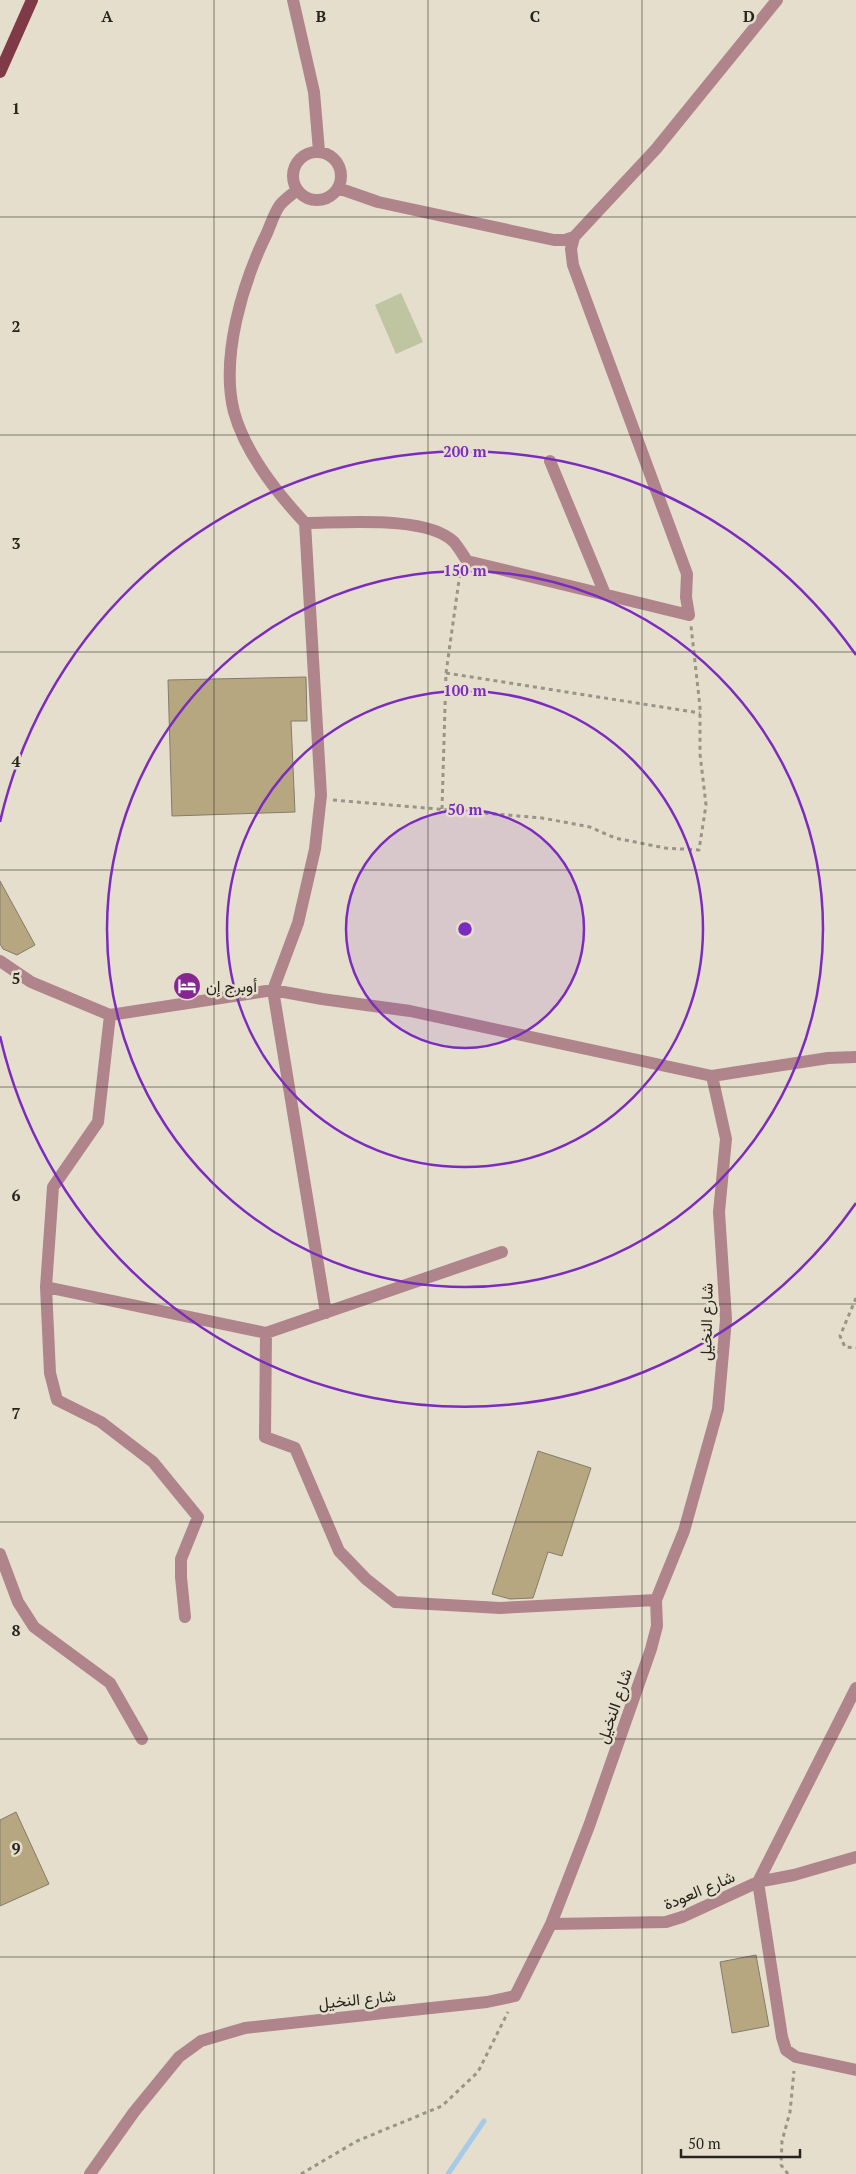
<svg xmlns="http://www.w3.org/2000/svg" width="856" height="2174" font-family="'PT Serif',Vazirmatn,serif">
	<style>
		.green { fill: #bfc5a0 }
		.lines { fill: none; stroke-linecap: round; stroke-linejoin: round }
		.stream { stroke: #a7cbe6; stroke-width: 5 }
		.building { fill: #b6a781; stroke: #837c6c }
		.path { stroke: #999487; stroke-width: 3; stroke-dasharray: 4 4; stroke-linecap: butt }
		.minor { stroke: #af858b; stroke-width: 12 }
		.major { stroke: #7f3947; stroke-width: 12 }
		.grid { fill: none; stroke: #26241d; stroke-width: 1; stroke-opacity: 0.55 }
		.ring { fill: none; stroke: #7b2cbf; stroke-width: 2.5 }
		.labels { text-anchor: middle; stroke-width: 5; stroke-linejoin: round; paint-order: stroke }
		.poi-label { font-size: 16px; fill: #26241d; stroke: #e6decd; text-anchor: start }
		.street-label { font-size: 16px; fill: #26241d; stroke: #e6decd }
		.grid-label { font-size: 16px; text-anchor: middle; font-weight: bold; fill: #26241d; stroke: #e6decd; stroke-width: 5; stroke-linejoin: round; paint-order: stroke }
		.centre { fill: #7b2cbf; stroke: #e6decd; stroke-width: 2.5 }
		.ring-label { font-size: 15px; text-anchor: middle; font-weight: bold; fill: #7b2cbf; stroke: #e6decd; stroke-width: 5; stroke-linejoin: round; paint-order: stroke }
	</style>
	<rect width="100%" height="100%" fill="#e6decd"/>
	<path class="green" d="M401 293 423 342 396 354 375 305Z"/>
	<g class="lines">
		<path class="stream" d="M448 2174 484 2121"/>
	</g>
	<path class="building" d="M306 677 307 721H291L295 812 172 816 168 680Z
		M0 881 35 945 17 955 3 949 0 944Z
		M538 1451 591 1468 562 1556 548 1552 533 1598 510 1599 492 1594Z
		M16 1812 49 1884 0 1906V1820Z
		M756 1955 769 2026 732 2033 720 1962Z"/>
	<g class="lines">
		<path class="path" d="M446 673 700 713
			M333 800 542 818 590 827 615 838 665 848 699 850 706 805 700 754V707L691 626
			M442 809 446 673 460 573
			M856 1298 840 1336 845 1347 856 1348
			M301 2174 357 2141 442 2106 478 2072 508 2012
			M788 2174 781 2165 782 2141 790 2112 794 2071"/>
		<path class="minor" d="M293 0 314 92 319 151
			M293 176a24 24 0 1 1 48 0a24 24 0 1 1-48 0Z
			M338 188 378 202 554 240H565L574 237 656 149 777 0
			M297 190C291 195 284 200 280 205 274 213 271 224 267 233 243 282 220 357 234 412 245 452 278 494 305 523L321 795 315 849 298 923 273 990 326 1313
			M550 461 605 594
			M305 523C342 523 427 515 454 542 459 548 463 555 467 561L689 615 686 597 687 574 573 265 571 249 574 237
			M0 961 31 982 110 1015 273 990 322 999 410 1011 712 1076
			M110 1015 98 1122 53 1187 46 1287 266 1333
			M502 1252 266 1333 265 1437 295 1448 339 1551 366 1579 395 1602 500 1608 656 1600
			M46 1287 50 1373 57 1400 101 1422 153 1462 198 1517 181 1559V1577L185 1617
			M0 1554 18 1602 34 1627 110 1683 142 1739
			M856 1688 758 1882 782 2037 786 2050 796 2057 856 2070
			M551 1924 666 1922 682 1917 758 1882 794 1875 856 1857
			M90 2174 134 2112 179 2057 201 2041 245 2028 487 2002 515 1996 551 1924 589 1826 651 1649 657 1626 656 1600 684 1531 718 1409 726 1319 719 1212 726 1139 712 1076 828 1058 856 1057"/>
		<path class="major" d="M0 72 32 0"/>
	</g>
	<path class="grid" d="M214 0V2174M428 0V2174M642 0V2174M0 217H856M0 435H856M0 652H856M0 870H856M0 1087H856M0 1304H856M0 1522H856M0 1739H856M0 1957H856"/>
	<circle cx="465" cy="929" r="119" fill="#7b2cbf" fill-opacity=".12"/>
	<g class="ring">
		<circle cx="465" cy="929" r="119"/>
		<circle cx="465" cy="929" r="238"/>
		<circle cx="465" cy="929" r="358"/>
		<path d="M856 1203A477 477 0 0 1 0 1036M0 822A477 477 0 0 1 856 655"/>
	</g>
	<defs>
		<g id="hotel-disc" transform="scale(1.4375)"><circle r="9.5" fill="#862791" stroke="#e6decd"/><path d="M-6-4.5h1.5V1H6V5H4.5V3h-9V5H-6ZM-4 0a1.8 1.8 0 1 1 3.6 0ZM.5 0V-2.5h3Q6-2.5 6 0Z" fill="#fff"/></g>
	</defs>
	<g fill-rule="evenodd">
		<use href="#hotel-disc" x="187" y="986"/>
	</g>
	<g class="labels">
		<g class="poi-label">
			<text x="206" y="992">أوبرج إن</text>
		</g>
		<g class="street-label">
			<text transform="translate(706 1322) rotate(-89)" y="6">شارع النخيل</text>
			<text transform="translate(614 1706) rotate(-71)" y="6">شارع النخيل</text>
			<text transform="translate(699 1890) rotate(-23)" y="6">شارع العودة</text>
			<text transform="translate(357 1999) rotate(-6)" y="6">شارع النخيل</text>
		</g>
	</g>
	<g class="grid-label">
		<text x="107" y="22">A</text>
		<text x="321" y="22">B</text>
		<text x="535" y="22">C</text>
		<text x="749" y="22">D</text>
		<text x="16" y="114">1</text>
		<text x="16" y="332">2</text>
		<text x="16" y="549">3</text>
		<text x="16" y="767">4</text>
		<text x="16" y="984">5</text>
		<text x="16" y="1201">6</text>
		<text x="16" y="1419">7</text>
		<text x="16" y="1636">8</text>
		<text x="16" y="1854">9</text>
	</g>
	<circle cx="465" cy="929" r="8" class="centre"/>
	<g class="ring-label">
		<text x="465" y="457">200 m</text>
		<text x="465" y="576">150 m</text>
		<text x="465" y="696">100 m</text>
		<text x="465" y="815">50 m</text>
	</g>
	<path d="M681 2149v8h119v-8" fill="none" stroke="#26241d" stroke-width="2.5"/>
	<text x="688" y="2149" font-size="15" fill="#26241d" stroke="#e6decd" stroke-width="4" paint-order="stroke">50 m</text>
</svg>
